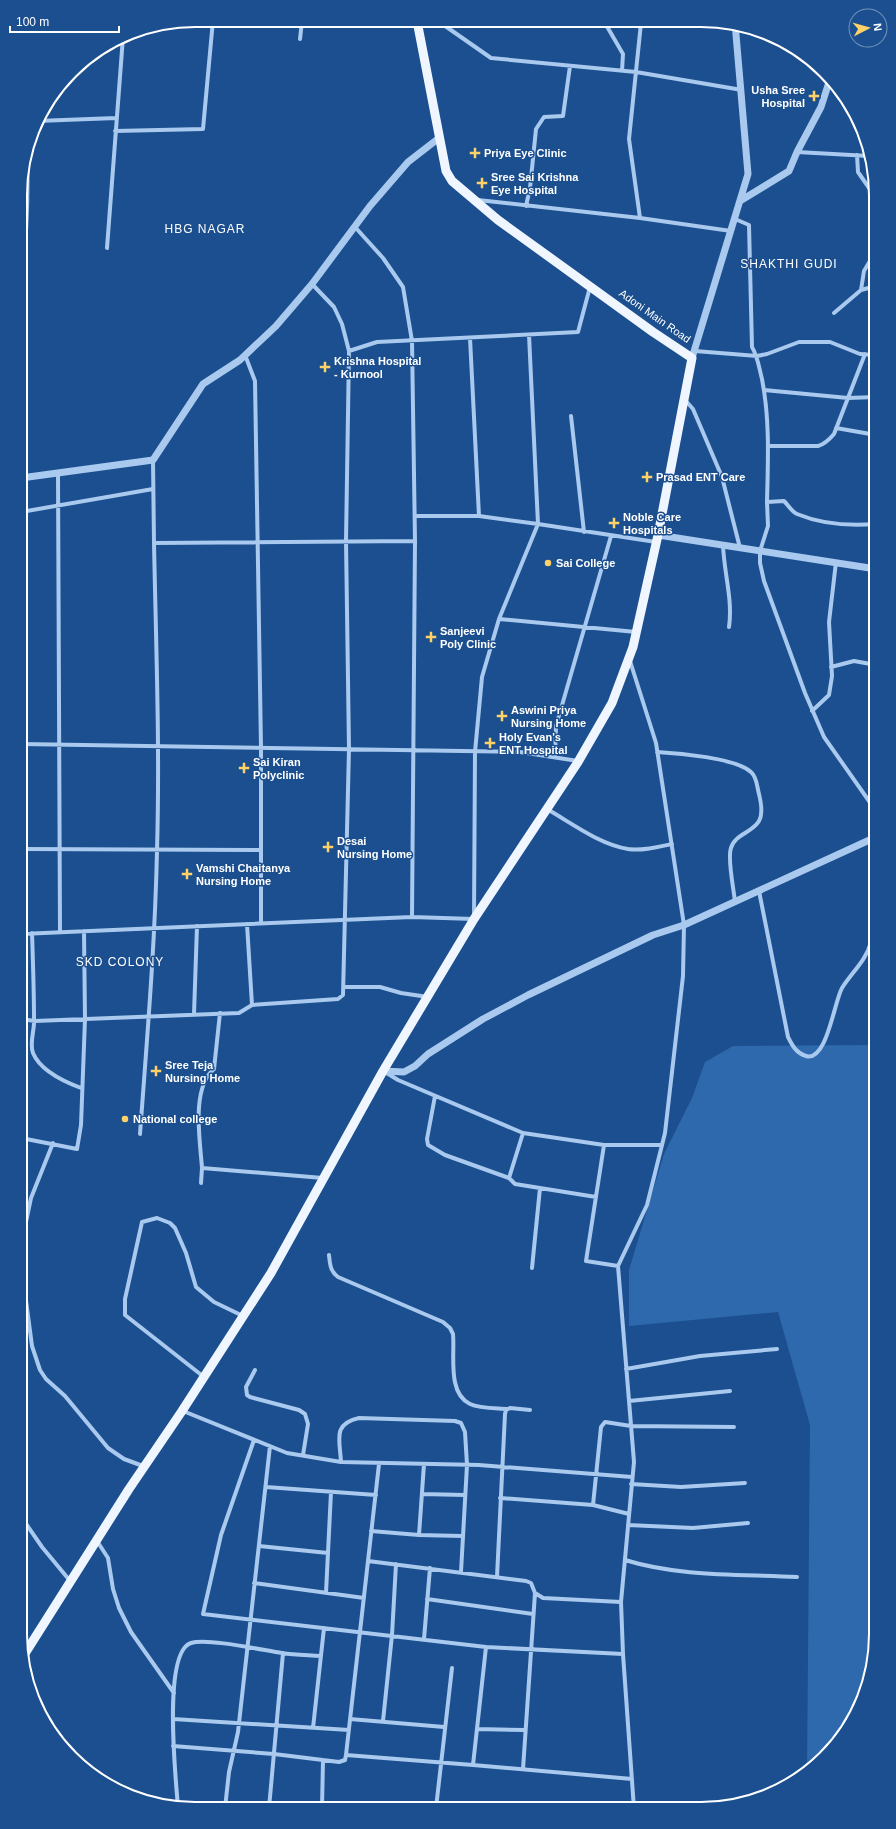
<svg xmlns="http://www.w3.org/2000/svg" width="896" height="1829" font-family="Helvetica,sans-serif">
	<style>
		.green { fill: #2e69ad }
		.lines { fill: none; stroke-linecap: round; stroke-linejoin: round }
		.minor { stroke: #a9c9ee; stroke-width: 4 }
		.tertiary { stroke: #a9c9ee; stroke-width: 7 }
		.primary { stroke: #f0f6ff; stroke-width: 9 }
		.poi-dot { fill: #ffd166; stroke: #1b4f8f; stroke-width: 1.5 }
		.labels { text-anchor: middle; stroke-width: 3; stroke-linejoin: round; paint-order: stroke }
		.poi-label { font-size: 11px; font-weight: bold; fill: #fff; stroke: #1b4f8f; text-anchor: start }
		.street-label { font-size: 11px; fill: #fff; stroke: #1b4f8f }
		.neighbourhood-label { font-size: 12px; letter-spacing: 1px; fill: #fff; stroke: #1b4f8f }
		.rim { fill: none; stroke: #fff; stroke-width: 2 }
	</style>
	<rect width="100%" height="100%" fill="#1b4f8f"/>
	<path class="green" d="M876 1045V1645L863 1701 840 1741 807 1771 810 1425 778 1312 629 1326V1270L664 1154 692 1098 705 1062 733 1046Z"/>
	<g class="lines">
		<path class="minor" d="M438 21 491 58 636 72 742 90
			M605 23 623 54 622 71
			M300 39 302 21
			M37 121 116 118
			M115 131 203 129 213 20
			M797 152 869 156
			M857 155 858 172 876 198
			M478 200 640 218 731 231
			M526 206 530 188 536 129 544 117 563 116 570 66
			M640 218 629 139 641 23
			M735 219 749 225 752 347C758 357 759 368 762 379 770 420 768 460 767 502
			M355 227 383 258 403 287 412 341 415 541
			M107 248 123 37
			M861 290 864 271 876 251
			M21 296C25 249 29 203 27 156
			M834 313 861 290 876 286
			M470 338 479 516
			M349 351 377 342 578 332 590 287
			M695 351 757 356 767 354 799 342H830L860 354 876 355
			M245 355 255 381 261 748V923
			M764 390 848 398 876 397
			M685 400 693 409 722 477 740 548
			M571 416 584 532
			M836 428 876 435
			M769 446H818C825 444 829 440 834 434L865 354
			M153 460 154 543
			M58 473 60 932
			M21 512 153 489
			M415 516H479L538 524 529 335
			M723 545C724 573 733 600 729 627
			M499 619 636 632
			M630 661 656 743 684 925 683 976 665 1133 647 1205 618 1266 634 1462 621 1602 623 1654 634 1809
			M831 667 854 661 876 665
			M812 711 829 695 832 676 829 622 836 562
			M21 744 520 752 578 761
			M657 752C678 753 736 758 751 772 757 777 757 787 759 794 761 802 763 814 759 821 752 833 735 834 731 848 727 858 734 890 735 902
			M555 757 556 726 611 536
			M547 809C573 824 599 844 628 849 642 851 658 847 672 844
			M876 811 824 737 805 693 764 581 760 563V551L768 526 767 502 784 501C788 505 792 512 797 514 821 524 850 526 876 524
			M21 849 261 850
			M759 891 788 1037C792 1045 796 1053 806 1056 827 1062 834 1002 842 988 852 972 866 961 871 942 879 912 876 878 876 847
			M247 924 252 1005
			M32 933C33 962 34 990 34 1019 35 1029 29 1043 33 1053 40 1070 65 1082 81 1088
			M21 934 412 917 474 919 475 752 482 677 499 619 538 524 656 542
			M344 987H380L401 993 428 997
			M220 1013 214 1069C191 1088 200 1140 202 1168L323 1178
			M194 1014 197 926
			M21 1019 35 1021 239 1013 252 1005 338 999 343 995 349 749 346 541 349 351 342 324 334 307 312 284
			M385 1072 398 1080 523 1133 509 1178 515 1184 596 1197
			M435 1096 427 1139 428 1145 445 1155 509 1178
			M523 1133 604 1145
			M140 1134C147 1039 155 945 157 851 160 748 156 645 154 543L415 541 412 917
			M21 1138 77 1149 81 1125 85 1019 84 931
			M53 1143 31 1198 23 1236V1278L32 1346 40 1370 46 1379 65 1396 108 1448 124 1459 143 1466
			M201 1183 202 1168
			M329 1255C330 1264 330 1271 338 1277L443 1322 450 1328 453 1334C455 1355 447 1393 470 1404 480 1409 497 1408 508 1409
			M618 1266 586 1261 604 1145H662
			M532 1268 540 1188
			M626 1369 700 1356 777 1349
			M255 1370 246 1387 247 1395 250 1397 299 1410 305 1414 308 1424 303 1455
			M204 1377 125 1315V1299L142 1222 157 1218 170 1223 175 1228 186 1253 196 1287 214 1302 243 1316
			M629 1401 730 1391
			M183 1411 287 1453 341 1462 479 1465 632 1477
			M254 1440 221 1535 203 1614 486 1647
			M341 1462C340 1440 332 1424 359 1418L455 1421 461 1423 465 1432 467 1465 461 1572
			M379 1464 346 1755 473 1765 486 1647 623 1654
			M631 1484 681 1487 745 1483
			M266 1487 376 1495
			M422 1494 465 1495
			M500 1498 593 1505 629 1514
			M593 1505 601 1427 605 1422 631 1426 734 1427
			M20 1515 42 1547 71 1582
			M628 1525 693 1528 748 1523
			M371 1531 419 1535 424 1464
			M419 1535 462 1536
			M97 1541 108 1558 113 1589 119 1608 131 1632 174 1693
			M259 1546 328 1553
			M625 1560C680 1577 739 1574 797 1577
			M368 1561 526 1581 531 1583 535 1593 523 1769
			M497 1577 505 1414 506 1410 510 1408 530 1410
			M254 1583 364 1598
			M326 1593 331 1492
			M535 1593 543 1598 621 1602
			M427 1599 533 1614
			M424 1639 430 1568
			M173 1719 349 1730
			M350 1719 444 1727
			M383 1721 392 1635 396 1564
			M313 1728 324 1628
			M477 1729 525 1730
			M173 1746 274 1754 339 1762 345 1760 346 1755
			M473 1765 632 1779
			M178 1807C176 1781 162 1652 191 1643 208 1638 262 1650 282 1653 295 1655 308 1655 321 1656
			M225 1808 229 1772 238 1732 270 1446
			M269 1808 283 1653
			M322 1808 323 1760
			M436 1808 452 1668"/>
		<path class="tertiary" d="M740 201 789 171 797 152 821 107 830 79
			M692 358 748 174 735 23
			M21 478 153 460 203 384 240 360 276 326 312 284 370 206 408 162 439 138
			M658 535 876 569
			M383 1071 404 1072 415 1066 428 1054 483 1019 528 995 653 935 684 925 876 837"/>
		<path class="primary" d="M24 1655 129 1489 182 1411 271 1273 383 1071 474 919 578 762 612 703 633 647 658 535 692 358 653 332 498 220 452 181 446 171 417 21"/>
	</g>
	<g class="poi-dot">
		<path d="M812 90h4v4h4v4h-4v4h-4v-4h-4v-4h4z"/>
		<path d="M473 147h4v4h4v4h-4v4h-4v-4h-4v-4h4z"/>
		<path d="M480 177h4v4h4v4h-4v4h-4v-4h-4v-4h4z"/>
		<path d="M323 361h4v4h4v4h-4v4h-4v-4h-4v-4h4z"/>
		<path d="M645 471h4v4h4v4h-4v4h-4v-4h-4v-4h4z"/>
		<path d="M612 517h4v4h4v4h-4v4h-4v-4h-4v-4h4z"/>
		<circle cx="548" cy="563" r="4"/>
		<path d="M429 631h4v4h4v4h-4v4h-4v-4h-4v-4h4z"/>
		<path d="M500 710h4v4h4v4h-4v4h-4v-4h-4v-4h4z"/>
		<path d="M488 737h4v4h4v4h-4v4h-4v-4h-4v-4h4z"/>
		<path d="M242 762h4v4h4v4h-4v4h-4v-4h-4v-4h4z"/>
		<path d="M326 841h4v4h4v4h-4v4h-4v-4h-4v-4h4z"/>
		<path d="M185 868h4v4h4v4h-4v4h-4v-4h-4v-4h4z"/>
		<path d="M154 1065h4v4h4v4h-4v4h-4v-4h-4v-4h4z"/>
		<circle cx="125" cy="1119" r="4"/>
	</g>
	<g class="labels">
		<g class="poi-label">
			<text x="805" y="94" text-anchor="end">Usha Sree<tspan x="805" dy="13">Hospital</tspan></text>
			<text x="484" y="157">Priya Eye Clinic</text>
			<text x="491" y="181">Sree Sai Krishna<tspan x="491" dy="13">Eye Hospital</tspan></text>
			<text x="334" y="365">Krishna Hospital<tspan x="334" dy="13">- Kurnool</tspan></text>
			<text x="656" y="481">Prasad ENT Care</text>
			<text x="623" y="521">Noble Care<tspan x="623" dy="13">Hospitals</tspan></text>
			<text x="556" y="567">Sai College</text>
			<text x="440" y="635">Sanjeevi<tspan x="440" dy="13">Poly Clinic</tspan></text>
			<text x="511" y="714">Aswini Priya<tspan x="511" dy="13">Nursing Home</tspan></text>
			<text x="499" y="741">Holy Evan's<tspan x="499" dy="13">ENT Hospital</tspan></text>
			<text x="253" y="766">Sai Kiran<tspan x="253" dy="13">Polyclinic</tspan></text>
			<text x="337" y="845">Desai<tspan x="337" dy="13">Nursing Home</tspan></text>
			<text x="196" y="872">Vamshi Chaitanya<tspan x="196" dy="13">Nursing Home</tspan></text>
			<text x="165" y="1069">Sree Teja<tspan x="165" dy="13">Nursing Home</tspan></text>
			<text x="133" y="1123">National college</text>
		</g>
		<g class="street-label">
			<text transform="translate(655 316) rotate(35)" y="4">Adoni Main Road</text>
		</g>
		<g class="neighbourhood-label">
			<text x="205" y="233">HBG NAGAR</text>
			<text x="789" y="268">SHAKTHI GUDI</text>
			<text x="120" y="966">SKD COLONY</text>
		</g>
	</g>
	<path d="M0 0H896V1829H0ZM195 27H701A168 168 0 0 1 869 195V1634A168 168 0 0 1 701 1802H195A168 168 0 0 1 27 1634V195A168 168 0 0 1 195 27Z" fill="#1b4f8f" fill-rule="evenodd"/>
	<path class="rim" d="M195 27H701A168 168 0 0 1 869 195V1634A168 168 0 0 1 701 1802H195A168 168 0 0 1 27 1634V195A168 168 0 0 1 195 27Z"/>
	<g transform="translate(868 28) rotate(84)"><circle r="19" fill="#1b4f8f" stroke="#7695bc"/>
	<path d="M0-3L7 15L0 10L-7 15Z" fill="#ffd166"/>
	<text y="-6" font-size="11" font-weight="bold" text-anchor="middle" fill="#ffffff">N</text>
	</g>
	<path d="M10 26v6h109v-6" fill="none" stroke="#ffffff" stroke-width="2"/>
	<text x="16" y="26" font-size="12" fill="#ffffff" stroke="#1b4f8f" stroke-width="3" paint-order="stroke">100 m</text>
</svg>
